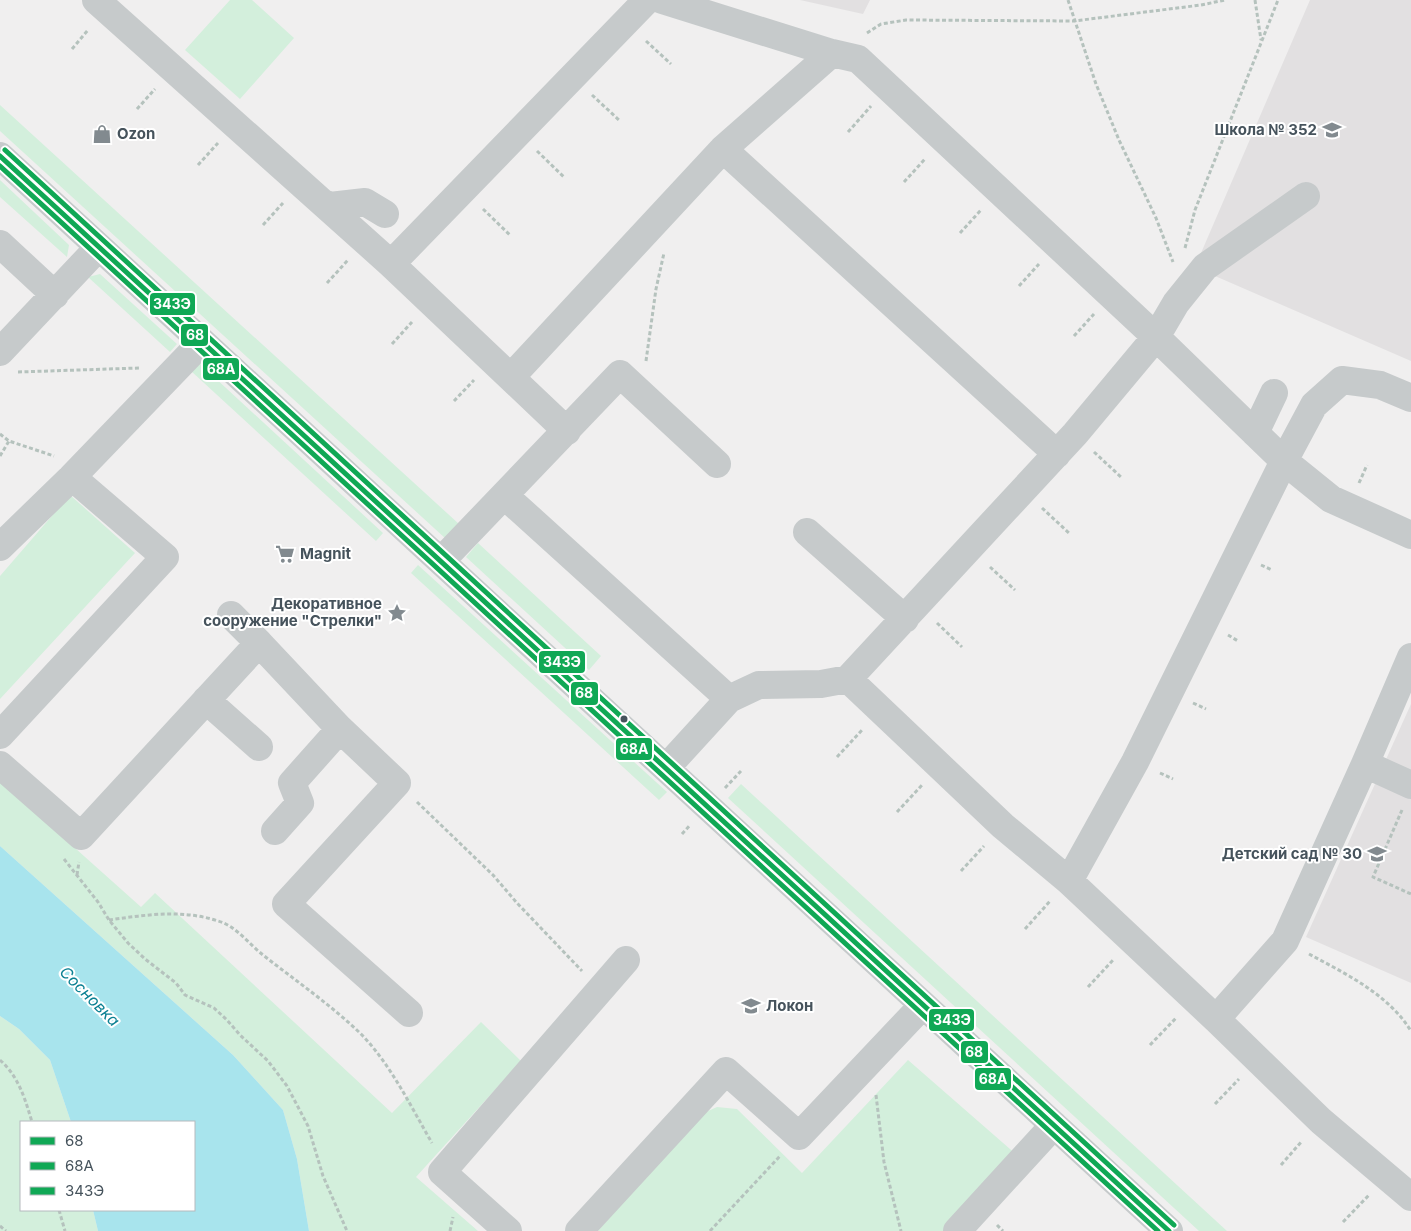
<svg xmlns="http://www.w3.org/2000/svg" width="1411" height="1231" font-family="Inter,sans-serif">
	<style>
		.education { fill: #e2e0e1 }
		.green { fill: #d3efdc }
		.water { fill: #a8e4ed }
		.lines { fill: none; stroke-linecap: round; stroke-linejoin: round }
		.path { stroke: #b5c2bd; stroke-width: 3; stroke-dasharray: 4 2.5; stroke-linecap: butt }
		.minor { stroke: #c6cacb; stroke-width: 28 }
		.bus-1-casing { stroke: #fff; stroke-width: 9 }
		.bus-2-casing { stroke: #fff; stroke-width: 9 }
		.bus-3-casing { stroke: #fff; stroke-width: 9 }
		.bus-1 { stroke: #10a855; stroke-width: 5 }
		.bus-2 { stroke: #10a855; stroke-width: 5 }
		.bus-3 { stroke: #10a855; stroke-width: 5 }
		.bus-dot { fill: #46535c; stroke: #fff; stroke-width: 2 }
		.labels { text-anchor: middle; stroke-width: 4; stroke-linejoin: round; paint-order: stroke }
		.poi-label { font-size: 15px; font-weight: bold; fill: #46535c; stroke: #fff; text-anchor: end }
		.water-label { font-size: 16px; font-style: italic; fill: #0c8193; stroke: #fff }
		.line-badge { stroke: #fff; stroke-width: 2 }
		.badge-label { font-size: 14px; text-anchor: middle; font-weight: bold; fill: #fff }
	</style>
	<rect width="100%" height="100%" fill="#f0efef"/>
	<path class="education" d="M800 0H870L863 14Z
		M1310 0H1411V361L1215 276 1198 260Z
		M1411 704V983L1306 937Z"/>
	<path class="green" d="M230 0H252L294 38 240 99 185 50Z
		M0 105 459 524 446 539 0 131Z
		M0 180 69 245 67 257 0 197Z
		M100 274 177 344 170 352 88 277Z
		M199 363 383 533 376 541 191 371Z
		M70 495 135 553 0 699V576Z
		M478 543 601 656 589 670 466 557Z
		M418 565 667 792 659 800 411 573Z
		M0 781 141 907 155 893 392 1113 481 1022 521 1061 416 1177 478 1231H309L297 1159 283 1110 233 1055 0 846Z
		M741 784 1227 1231H1199L728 798Z
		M0 1016 19 1029 50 1060 71 1122H21V1210H93L98 1231H0Z
		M908 1060 1018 1156 946 1231H598L697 1116 717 1107 737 1109 802 1173Z"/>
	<path class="water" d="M0 846 233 1055 283 1110 297 1159 309 1231H98L93 1210H194V1122H71L50 1060 19 1029 0 1016Z"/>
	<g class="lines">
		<path class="path" d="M1068 0 1096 84 1119 140 1156 218 1173 262
			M1255 0 1261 40
			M867 33 881 24 906 20 1074 21 1201 5 1225 0
			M646 41 671 64
			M72 49 88 30
			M592 95 619 120
			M137 109 155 89
			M848 132 871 106
			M537 151 565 178
			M198 165 218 143
			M904 182 925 159
			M483 209 511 236
			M263 225 283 203
			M960 233 981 210
			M1185 248 1195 210 1278 0
			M327 283 348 260
			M1019 286 1039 264
			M1074 336 1094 314
			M392 344 412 322
			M646 361 656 289 664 253
			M18 372 139 368
			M454 401 474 380
			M0 434 9 441 54 456
			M1094 452 1121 477
			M0 456 9 441
			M1359 483 1367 465
			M1042 508 1069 533
			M1261 565 1272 570
			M990 567 1015 590
			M937 623 962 647
			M1228 635 1238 641
			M1193 703 1206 709
			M837 757 862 730
			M1160 773 1173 779
			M725 788 741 771
			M417 802 493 875 517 903 582 971
			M1402 810 1373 877 1411 894
			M897 812 922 785
			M682 834 690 825
			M64 859 98 902 109 920 128 943 145 959 176 983 185 995 214 1008 227 1020 240 1035 268 1061 287 1086 308 1126 323 1176 347 1231
			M961 871 984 846
			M77 875 79 862
			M109 920C145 915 182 909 218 921 236 926 249 944 263 955 296 981 331 1005 361 1034 391 1065 410 1105 432 1143
			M1025 929 1051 900
			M1309 954C1346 974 1388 994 1411 1031
			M1088 987 1113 960
			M1150 1045 1176 1018
			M0 1060C19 1077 25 1099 32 1122
			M876 1095 884 1162 901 1231
			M1215 1104 1239 1079
			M1281 1165 1302 1141
			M59 1210 65 1231
			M1343 1222 1369 1195
			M997 1225 1003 1231
			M0 1226 6 1231
			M450 1231 453 1217
			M710 1231 781 1155"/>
		<path class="minor" d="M96 0 391 264 567 431
			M662 0 832 53 858 59 1156 337 1284 461 1331 499 1411 535
			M723 149 1057 454
			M0 156 1169 1231
			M325 204 330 206 365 202 385 214
			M0 244 55 295
			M391 264 647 0
			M0 352 99 247
			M511 377 723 149 832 53
			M1255 433 1274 393
			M505 496 729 699
			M807 532 905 619
			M0 547 72 477 202 342
			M441 561 620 374 717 464
			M231 615 259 643
			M1411 657 1365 764 1285 941 1216 1019 1321 1121 1411 1197
			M848 679 1075 434 1156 337 1176 303 1205 267 1306 196
			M206 700 259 747
			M0 735 165 557 72 477
			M1365 764 1411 785
			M0 765 81 836 259 643 340 729 397 783 286 904 409 1013
			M666 768 729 699 759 685 821 684 848 679 1003 826 1069 881
			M275 831 300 803 292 783 340 729
			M1216 1019 1069 881 1135 762 1284 461 1314 405 1342 380 1380 385 1411 398
			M508 1231 442 1172 626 960
			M579 1231 726 1071 799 1136 923 1005
			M957 1231 1054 1125"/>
		<g class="bus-1-casing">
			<path id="bus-1" d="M0 156 1169 1231"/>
		</g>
		<g class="bus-2-casing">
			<path id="bus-2" d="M0 166 1158 1231"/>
		</g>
		<g class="bus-3-casing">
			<path id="bus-3" d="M5 150 1174 1225"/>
		</g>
		<use href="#bus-1" class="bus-1"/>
		<use href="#bus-2" class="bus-2"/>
		<use href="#bus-3" class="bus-3"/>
	</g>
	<defs>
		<g id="school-bare" transform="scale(1.5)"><path d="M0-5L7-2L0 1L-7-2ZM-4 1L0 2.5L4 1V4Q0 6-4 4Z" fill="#828a8f" stroke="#fff" stroke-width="2.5" paint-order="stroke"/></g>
		<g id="shop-bare" transform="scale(1.5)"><path d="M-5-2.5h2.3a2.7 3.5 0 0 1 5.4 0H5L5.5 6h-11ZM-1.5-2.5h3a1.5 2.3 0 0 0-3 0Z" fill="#828a8f" stroke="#fff" stroke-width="2.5" paint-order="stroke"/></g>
		<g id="supermarket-bare" transform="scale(1.5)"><path d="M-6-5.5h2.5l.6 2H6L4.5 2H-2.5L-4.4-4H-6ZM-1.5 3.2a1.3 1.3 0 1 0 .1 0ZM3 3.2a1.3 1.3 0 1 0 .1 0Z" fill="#828a8f" stroke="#fff" stroke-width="2.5" paint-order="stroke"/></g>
		<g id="sight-bare" transform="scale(1.5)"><path d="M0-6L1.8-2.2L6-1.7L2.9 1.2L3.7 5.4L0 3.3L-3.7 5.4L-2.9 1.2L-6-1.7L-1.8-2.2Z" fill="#828a8f" stroke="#fff" stroke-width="2.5" paint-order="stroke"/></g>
		<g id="university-bare" transform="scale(1.5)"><path d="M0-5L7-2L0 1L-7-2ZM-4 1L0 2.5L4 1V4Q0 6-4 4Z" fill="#828a8f" stroke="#fff" stroke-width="2.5" paint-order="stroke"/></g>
	</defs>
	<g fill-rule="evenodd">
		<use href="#school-bare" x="1332" y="130"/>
		<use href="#shop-bare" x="102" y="134"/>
		<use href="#supermarket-bare" x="285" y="554"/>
		<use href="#sight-bare" x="397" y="613"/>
		<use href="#school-bare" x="1377" y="854"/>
		<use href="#university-bare" x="751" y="1006"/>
	</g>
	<circle class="bus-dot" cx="624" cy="719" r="4.5"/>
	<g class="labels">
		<g class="poi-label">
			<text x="1317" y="135">Школа № 352</text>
			<text x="117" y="139" text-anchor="start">Ozon</text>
			<text x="300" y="559" text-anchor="start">Magnit</text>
			<text x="382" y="609">Декоративное<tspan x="382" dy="17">сооружение "Стрелки"</tspan></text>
			<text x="1362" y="859">Детский сад № 30</text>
			<text x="766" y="1011" text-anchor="start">Локон</text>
		</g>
		<g class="water-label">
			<text transform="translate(90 996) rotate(45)" y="6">Сосновка</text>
		</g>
	</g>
	<g class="line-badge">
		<rect x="149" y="292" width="47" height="24" rx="5" fill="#10a855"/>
		<rect x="180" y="323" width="29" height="24" rx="5" fill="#10a855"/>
		<rect x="202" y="357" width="38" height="24" rx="5" fill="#10a855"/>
		<rect x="538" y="650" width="48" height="24" rx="5" fill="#10a855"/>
		<rect x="570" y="681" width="29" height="25" rx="5" fill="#10a855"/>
		<rect x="615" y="737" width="38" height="24" rx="5" fill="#10a855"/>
		<rect x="928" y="1008" width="47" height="24" rx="5" fill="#10a855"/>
		<rect x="960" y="1040" width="29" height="24" rx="5" fill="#10a855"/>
		<rect x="974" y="1067" width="38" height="24" rx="5" fill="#10a855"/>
	</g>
	<g class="badge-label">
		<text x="172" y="309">343Э</text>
		<text x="195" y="340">68</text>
		<text x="221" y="374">68А</text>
		<text x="562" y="667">343Э</text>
		<text x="584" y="698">68</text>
		<text x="634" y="754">68А</text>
		<text x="952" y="1025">343Э</text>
		<text x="974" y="1057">68</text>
		<text x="993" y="1084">68А</text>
	</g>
	<rect x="20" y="1121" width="175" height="90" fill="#ffffff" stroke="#b5babe"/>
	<rect x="30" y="1137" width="25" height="8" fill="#10a855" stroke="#b5babe"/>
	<text x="65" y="1146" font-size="15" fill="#46535c">68</text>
	<rect x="30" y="1162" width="25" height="8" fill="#10a855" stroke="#b5babe"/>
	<text x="65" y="1171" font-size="15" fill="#46535c">68А</text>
	<rect x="30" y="1187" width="25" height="8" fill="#10a855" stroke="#b5babe"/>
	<text x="65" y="1196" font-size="15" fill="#46535c">343Э</text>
</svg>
